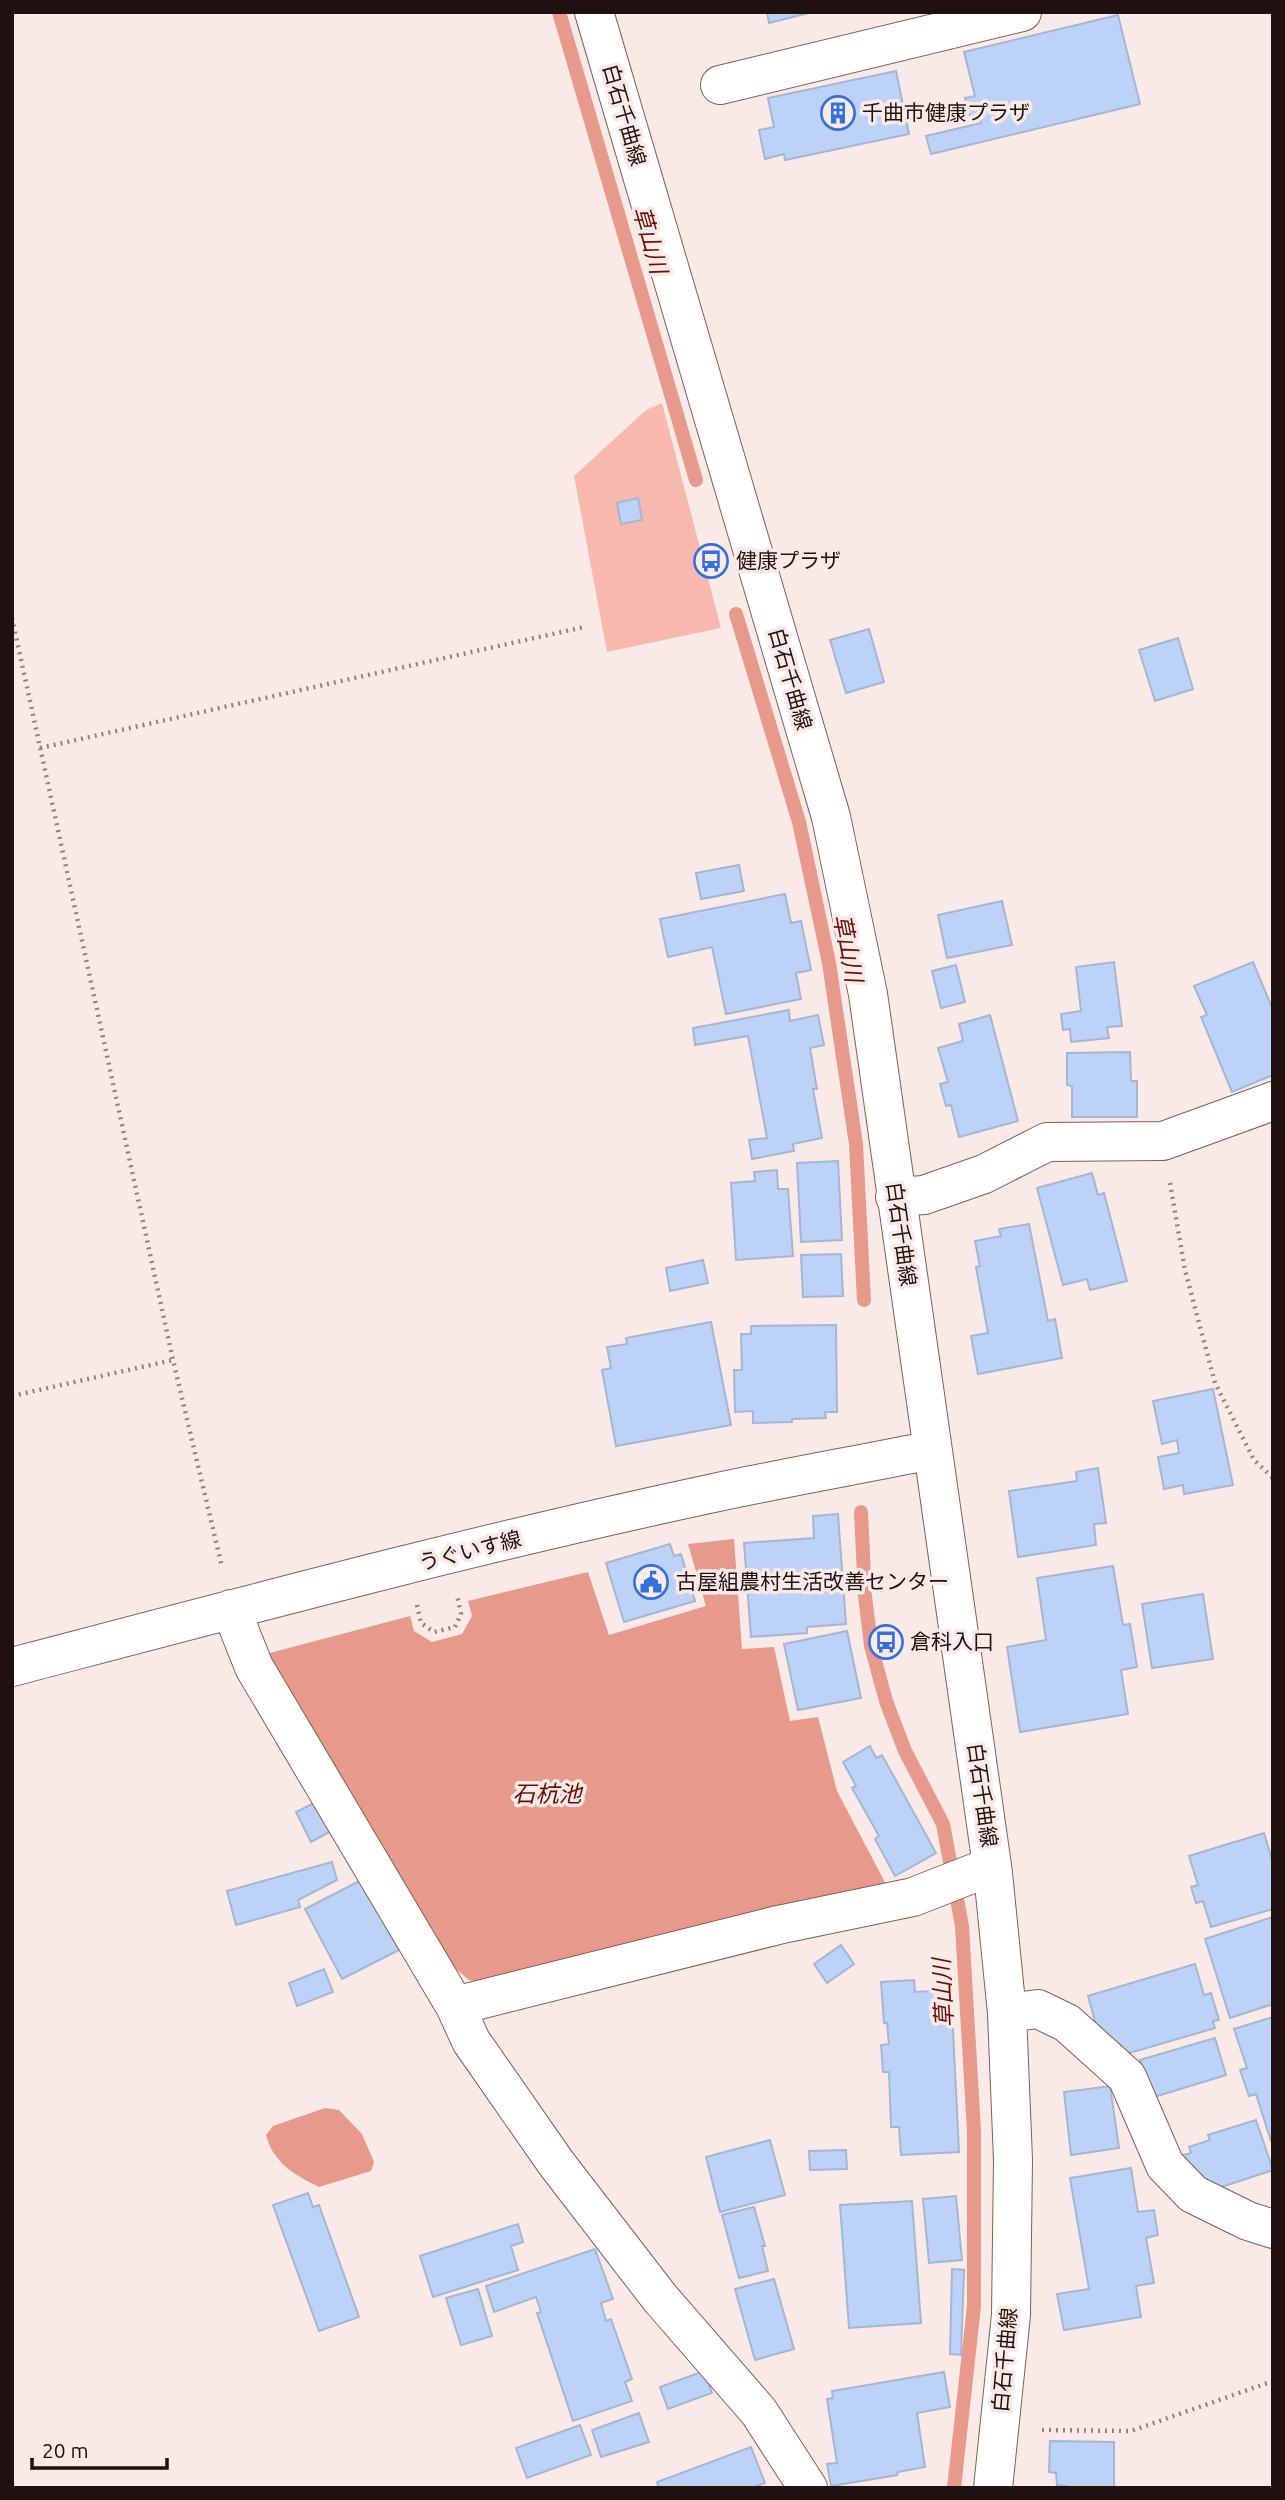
<svg xmlns="http://www.w3.org/2000/svg" width="1285" height="2500" font-family="Ubuntu,'Noto Sans JP',sans-serif">
	<style>
		.green { fill: #f7b9ad }
		.water { fill: #e7998b }
		.lines { fill: none; stroke-linecap: round; stroke-linejoin: round }
		.stream { stroke: #e7998b; stroke-width: 14 }
		.building { fill: #bcd2f7; stroke: #a5b6d2; stroke-width: 2 }
		.minor-casing { stroke: #805f59; stroke-width: 40 }
		.major-casing { stroke: #805f59; stroke-width: 40 }
		.path { stroke: #918380; stroke-width: 4.5; stroke-dasharray: 2 5; stroke-linecap: butt }
		.minor { stroke: #fff; stroke-width: 38 }
		.major { stroke: #fff; stroke-width: 38 }
		.labels { text-anchor: middle; stroke-width: 7; stroke-linejoin: round; paint-order: stroke }
		.poi-label { font-size: 21px; fill: #1e110f; stroke: #faeae7; text-anchor: start }
		.street-label { font-size: 21px; fill: #1e110f; stroke: #faeae7 }
		.water-label { font-size: 23px; font-style: italic; fill: #690e04; stroke: #faeae7 }
	</style>
	<rect width="100%" height="100%" fill="#faeae7"/>
	<path class="green" d="M662 403 721 628 607 652 574 476 646 410Z"/>
	<path class="water" d="M734 1539 742 1649 774 1647 790 1721 818 1717 837 1791 889 1890 487 1983 469 1980 450 1964 266 1654 410 1616 414 1631 432 1642 462 1634 472 1616 468 1601 588 1572 609 1635 706 1606 688 1544Z
		M325 2108 339 2110 362 2134 374 2162 371 2171 319 2187C295 2175 273 2163 266 2135L273 2126Z"/>
	<g class="lines">
		<path class="stream" d="M559 12 696 480
			M736 614 799 822 829 963 856 1144 864 1300
			M861 1512 865 1596 871 1646 886 1701 905 1751 943 1824 962 1926 974 2131V2306L954 2488"/>
	</g>
	<path class="building" d="M767 12H813L769 23Z
		M1118 15 1140 104 931 154 926 136 981 123 979 116 970 118 965 98 975 96 964 52Z
		M896 71 909 134 785 160 784 154 765 159 759 130 774 127 768 98Z
		M638 498 642 520 621 524 617 503Z
		M869 629 884 682 846 693 830 640Z
		M1178 638 1193 689 1155 701 1139 650Z
		M739 865 744 891 701 899 696 873Z
		M785 894 791 923 801 921 811 970 796 973 801 999 726 1014 712 947 668 957 660 919Z
		M1002 901 1012 945 947 958 938 915Z
		M1114 962 1122 1026 1107 1027 1109 1038 1071 1042 1070 1029 1063 1030 1061 1014 1081 1011 1076 967Z
		M1253 962 1273 1010V1075L1232 1092 1201 1017 1207 1015 1194 986Z
		M956 965 965 1002 941 1008 932 971Z
		M789 1010 790 1021 818 1015 824 1045 810 1048 817 1089H813L822 1138 793 1144 794 1151 752 1159 749 1140 767 1138 748 1036 695 1045 693 1028Z
		M990 1015 1018 1121 959 1137 951 1105 946 1106 940 1084 948 1082 938 1048 963 1041 959 1024Z
		M1130 1052 1131 1081H1137V1117H1072V1086L1067 1085V1053Z
		M838 1161 842 1240 801 1242 797 1163Z
		M777 1170 778 1189H788L793 1256 736 1260 731 1183 755 1181 754 1172Z
		M1092 1173 1098 1195 1104 1193 1127 1281 1090 1290 1087 1279 1063 1285 1037 1188Z
		M1029 1224 1048 1321 1055 1319 1062 1358 978 1374 971 1336 988 1333 976 1267 980 1266 975 1241 1001 1236 999 1229Z
		M841 1254 843 1296 803 1297 801 1255Z
		M703 1260 708 1283 670 1291 666 1268Z
		M711 1322 731 1425 616 1446 602 1370 611 1368 607 1347 627 1344 626 1338Z
		M836 1325 837 1412H825L826 1418 792 1419V1422L753 1423V1411L735 1412 734 1370H742L741 1334H751V1326Z
		M1213 1389 1233 1485 1184 1494 1183 1485 1164 1489 1158 1457 1179 1453 1177 1440 1162 1444 1153 1401Z
		M1098 1468 1106 1523 1094 1524 1096 1545 1018 1557 1009 1491 1077 1481 1076 1472Z
		M838 1514 846 1624 807 1627V1633L751 1637 744 1543 814 1538 813 1516Z
		M670 1544 674 1556 681 1554 695 1601 624 1622 606 1563Z
		M1113 1566 1123 1625 1130 1624 1137 1667 1121 1670 1128 1714 1020 1732 1007 1647 1046 1640 1037 1578Z
		M1203 1594 1213 1659 1152 1668 1142 1604Z
		M847 1631 861 1698 798 1710 784 1644Z
		M870 1746 876 1758 882 1755 936 1853 895 1876 875 1839 879 1836 852 1788 856 1786 843 1762Z
		M316 1802 331 1831 311 1842 296 1812Z
		M1264 1833 1273 1863V1909L1211 1927 1203 1901 1196 1903 1191 1887 1198 1885 1189 1856Z
		M332 1862 337 1880 298 1900 300 1907 236 1925 227 1891Z
		M363 1879 399 1950 342 1979 305 1909Z
		M1273 1917V2004L1230 2018 1205 1939Z
		M841 1945 854 1964 827 1983 814 1964Z
		M1195 1964 1204 1995 1211 1993 1219 2020 1213 2021 1215 2028 1123 2055 1098 2032 1088 1996Z
		M324 1969 333 1992 297 2006 289 1983Z
		M914 1980 915 1992 951 1990 959 2152 901 2155 899 2127H891L889 2072H883L881 2045 889 2044 887 2023H884L881 1982Z
		M1273 2017V2140L1271 2141 1256 2094 1249 2096 1240 2070 1247 2068 1234 2029Z
		M1215 2038 1226 2075 1151 2098 1140 2060Z
		M1110 2086 1119 2148 1071 2155 1064 2092Z
		M1256 2120 1273 2170 1215 2189 1182 2155 1191 2153 1189 2147 1210 2140 1208 2135Z
		M770 2140 785 2195 720 2212 706 2157Z
		M846 2150 847 2169 810 2170 809 2151Z
		M1131 2168 1138 2212 1154 2210 1158 2235 1146 2238 1154 2283 1136 2286 1141 2317 1064 2330 1057 2294 1089 2289 1070 2178Z
		M308 2193 313 2207 319 2205 359 2317 319 2331 273 2205Z
		M956 2196 962 2260 929 2263 923 2199Z
		M912 2201 921 2323 849 2328 840 2205Z
		M754 2207 765 2246H762L768 2271 739 2278 722 2215Z
		M518 2224 523 2242 511 2246 518 2270 433 2297 420 2256Z
		M595 2249 613 2299 601 2303 606 2321 611 2319 632 2379 625 2382 632 2401 573 2421 537 2313 541 2312 536 2297 494 2312 486 2286Z
		M952 2269 964 2270 961 2355 950 2354Z
		M774 2279 794 2349 755 2360 735 2289Z
		M478 2289 492 2336 461 2345 446 2298Z
		M704 2371 712 2393 668 2409 660 2387Z
		M944 2372 950 2407 917 2413 925 2467 898 2472 897 2475 831 2486 827 2464 837 2463 827 2399 833 2398 832 2391Z
		M639 2413 649 2442 601 2457 592 2430Z
		M580 2425 591 2455 527 2478 516 2448Z
		M1050 2441 1114 2442V2488H1066L1067 2486 1057 2485 1056 2473 1049 2472Z
		M751 2447 765 2483 752 2488H659L657 2482Z"/>
	<g class="lines">
		<g class="minor-casing">
			<path id="minor" d="M720 85 1022 12
				M895 1197 924 1195 984 1174 1047 1142 1163 1141 1273 1101
				M231 1609 254 1667 455 2006 471 2041 556 2163 660 2298 759 2412 808 2488
				M12 1667C244 1606 475 1544 709 1494 783 1478 858 1465 932 1450
				M455 2006 778 1925 913 1897 992 1866
				M1007 2013 1038 2009 1067 2023 1127 2077 1165 2165 1193 2194 1248 2221 1273 2229"/>
		</g>
		<g class="major-casing">
			<path id="major" d="M594 12 831 817 868 994 993 1873 1007 2013 1013 2160 1011 2315 993 2488"/>
		</g>
		<path class="path" d="M12 618 173 1360 222 1567
			M40 748 584 627
			M1170 1183 1185 1270 1215 1383 1254 1460 1273 1478
			M12 1396 173 1360
			M417 1605 421 1623 434 1632 455 1627 461 1614 457 1595
			M1042 2430 1131 2431 1273 2381"/>
		<use href="#minor" class="minor"/>
		<use href="#major" class="major"/>
	</g>
	<defs>
		<g id="building-ring" transform="scale(1.75)"><circle r="9.5" fill="#faeae7" stroke="#3370de" stroke-width="1.5"/><path d="M-4-6H4V6H1V3H-1V6H-4ZM-2.5-4.3h1.7v1.8h-1.7ZM.8-4.3h1.7v1.8H.8ZM-2.5-1h1.7V.8h-1.7ZM.8-1h1.7V.8H.8Z" fill="#3370de"/></g>
		<g id="bus-ring" transform="scale(1.75)"><circle r="9.5" fill="#faeae7" stroke="#3370de" stroke-width="1.5"/><path d="M-5-6H5V4H4V6H2V4H-2V6H-4V4H-5ZM-3.5-4V0h7V-4ZM-3.5 1.2v1.5H-2V1.2ZM2 1.2v1.5H3.5V1.2Z" fill="#3370de"/></g>
		<g id="civic-ring" transform="scale(1.75)"><circle r="9.5" fill="#faeae7" stroke="#3370de" stroke-width="1.5"/><path d="M-.6-6.5H3V-4.5H.6V-3L4-1V1h2V6H-6V1h2V-1L-.6-3ZM-1.2 2.5V6h2.4V2.5Z" fill="#3370de"/></g>
	</defs>
	<g fill-rule="evenodd">
		<use href="#building-ring" x="838" y="113"/>
		<use href="#bus-ring" x="711" y="561"/>
		<use href="#civic-ring" x="651" y="1582"/>
		<use href="#bus-ring" x="886" y="1642"/>
	</g>
	<g class="labels">
		<g class="poi-label">
			<text x="862" y="120">千曲市健康プラザ</text>
			<text x="736" y="568">健康プラザ</text>
			<text x="676" y="1589">古屋組農村生活改善センター</text>
			<text x="910" y="1649">倉科入口</text>
		</g>
		<g class="street-label">
			<text transform="translate(624 115) rotate(74)" y="7">白石千曲線</text>
			<text transform="translate(790 679) rotate(74)" y="7">白石千曲線</text>
			<text transform="translate(901 1234) rotate(82)" y="7">白石千曲線</text>
			<text transform="translate(470 1551) rotate(-14)" y="7">うぐいす線</text>
			<text transform="translate(982 1795) rotate(82)" y="7">白石千曲線</text>
			<text transform="translate(1005 2360) rotate(-85)" y="7">白石千曲線</text>
		</g>
		<g class="water-label">
			<text transform="translate(650 240) rotate(74)" y="8">草山川</text>
			<text transform="translate(848 948) rotate(79)" y="8">草山川</text>
			<text x="547" y="1802">石杭池</text>
			<text transform="translate(943 1993) rotate(-93)" y="8">草山川</text>
		</g>
	</g>
	<rect width="1285" height="2500" fill="none" stroke="#1e110f" stroke-width="28"/>
	<path d="M32 2458v10h135v-10" fill="none" stroke="#1e110f" stroke-width="3.5"/>
	<text x="42" y="2458" font-size="21" fill="#1e110f" stroke="#faeae7" stroke-width="5" paint-order="stroke">20 m</text>
</svg>
